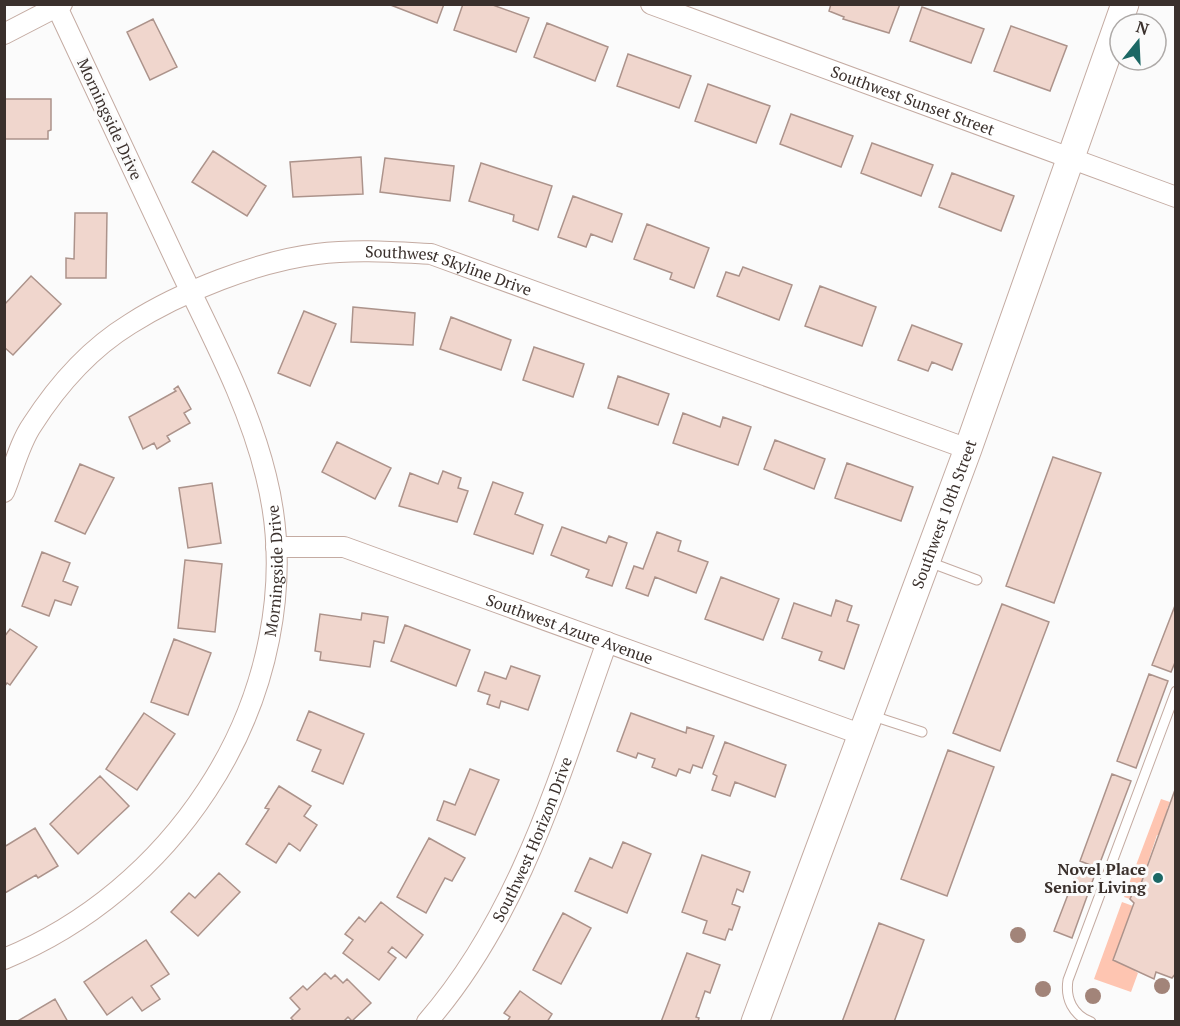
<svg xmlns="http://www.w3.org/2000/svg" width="1180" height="1026" font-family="'PT Serif',serif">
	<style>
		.green { fill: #fec5b1 }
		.building { fill: #f0d6cd; stroke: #ac938b; stroke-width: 1.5 }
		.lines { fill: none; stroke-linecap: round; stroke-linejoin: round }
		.lane-casing { stroke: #c4aba2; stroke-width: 11 }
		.street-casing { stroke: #c4aba2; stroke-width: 22 }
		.secondary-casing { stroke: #c4aba2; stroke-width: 29 }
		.lane { stroke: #fff; stroke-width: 9 }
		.street { stroke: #fff; stroke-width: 20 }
		.secondary { stroke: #fff; stroke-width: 27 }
		.tree { fill: #a28479 }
		.poi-dot { fill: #1c6865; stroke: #fbfbfb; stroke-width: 2 }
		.labels { text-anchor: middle; stroke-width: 6; stroke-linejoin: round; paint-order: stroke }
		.street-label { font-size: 16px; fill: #3a302c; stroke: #fbfbfb }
		.poi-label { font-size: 16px; font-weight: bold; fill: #3a302c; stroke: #fbfbfb; text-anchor: end }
	</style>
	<rect width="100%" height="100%" fill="#fbfbfb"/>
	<path class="green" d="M1161 799 1170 802 1167 809 1169 810 1160 835H1157L1139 889 1135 888 1130 899 1124 897Z
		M1122 902 1133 906 1113 960 1135 968V971L1138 973 1131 992 1094 979Z"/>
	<path class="building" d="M388 4H444L437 23Z
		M463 4H490L529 18 516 52 454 30Z
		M831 4H900L889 33 843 19 844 17 829 11Z
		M922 7 984 29 971 63 910 41Z
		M153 19 177 67 150 80 127 32Z
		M547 23 608 47 595 81 534 57Z
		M1011 26 1067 46 1050 91 994 71Z
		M628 54 691 76 679 108 617 86Z
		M708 84 770 106 756 143 695 121Z
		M4 99H51V130L48 131V139H5Z
		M791 114 853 136 841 167 780 144Z
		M872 143 933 165 921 196 861 173Z
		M213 151 266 186 247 216 192 182Z
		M361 157 363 194 293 197 290 162Z
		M385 158 454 166 450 201 380 192Z
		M481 163 552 186 538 230 513 221 514 215 469 201Z
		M952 173 1014 196 1001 231 939 207Z
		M573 196 622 214 612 242 591 234 586 247 558 237Z
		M75 213H107L106 278H66V258L74 259Z
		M647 224 709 248 694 288 670 279 672 273 634 259Z
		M743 267 792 285 779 320 717 296 726 272 739 276Z
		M31 276 61 304 13 355 4 347V305Z
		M820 286 876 307 862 346 805 326Z
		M353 307 415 313 413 345 351 342Z
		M304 311 336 324 310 386 278 373Z
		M451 317 511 340 501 370 440 349Z
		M912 325 962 344 952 370 932 362 928 371 898 360Z
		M534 347 584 364 573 397 523 380Z
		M618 376 669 394 658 425 608 408Z
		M178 386 191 409 184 413 190 423 167 436 170 441 157 449 154 443 143 449 129 417 176 391 174 389Z
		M683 413 720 427 723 417 751 427 738 465 673 443Z
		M775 440 825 459 814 489 764 469Z
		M337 442 391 468 375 499 322 472Z
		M1053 457 1101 473 1054 603 1006 586Z
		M847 463 913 487 901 521 835 498Z
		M80 464 114 478 85 534 55 521Z
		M443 471 461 478 458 488 468 491 457 522 399 506 410 473 438 484Z
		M493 482 523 493 515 514 543 525 533 554 474 534Z
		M212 483 221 543 188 548 179 488Z
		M562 527 606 543 609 536 627 543 612 586 586 577 589 570 551 555Z
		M657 532 681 541 678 551 708 562 696 593 655 577 648 596 626 588 634 566 643 569Z
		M42 552 70 563 63 581 78 587 71 605 55 600 49 616 22 606Z
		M185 560 222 564 215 632 178 628Z
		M721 577 779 599 763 640 705 619Z
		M836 600 852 606 847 621 859 625 844 669 819 660 822 652 782 638 794 603 831 616Z
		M1176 603V660L1171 672 1152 665Z
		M1002 604 1049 622 1000 751 953 733Z
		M362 613 388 617 384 643 374 641 370 667 320 660 321 652 315 651 320 614 361 620Z
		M405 625 470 650 456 686 391 661Z
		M10 629 37 647 10 685 7 683 4 687V637Z
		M174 639 211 653 188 715 151 702Z
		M511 666 540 676 528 710 501 701 499 708 487 704 490 695 478 691 485 672 506 679Z
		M1149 674 1168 681 1136 768 1117 761Z
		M309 711 364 734 343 784 312 771 321 750 297 740Z
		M144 713 175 734 137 790 106 769Z
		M631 713 686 733 687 727 714 736 702 768 693 765 690 773 679 769 676 776 652 767 655 759 638 753 636 758 617 751Z
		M725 742 786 765 775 797 735 782 730 796 712 790 717 776 713 774Z
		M948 750 994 767 947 896 901 879Z
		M470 769 499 780 475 835 437 820 444 801 455 805Z
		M1112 774 1131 781 1098 868 1080 861Z
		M100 776 129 806 78 854 50 824Z
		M279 786 311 806 304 816 317 825 300 851 289 843 276 863 246 844 269 809 265 808Z
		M1176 787V973L1172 978 1156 972 1154 979 1113 960 1134 903 1130 899 1135 888 1139 889Z
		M35 828 58 866 38 878 36 875 5 893 4 847Z
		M429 838 465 858 452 881 445 878 426 913 397 897Z
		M623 842 651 854 627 913 575 891 590 858 612 868Z
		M702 855 750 872 743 892 737 889 732 904 740 907 732 930 729 929 725 940 703 933 707 921 682 912Z
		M1077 871 1094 877 1072 938 1054 931Z
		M219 873 240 892 198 936 171 912 189 893 195 898Z
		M381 902 423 935 406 958 392 947 388 952 396 958 379 980 343 953 353 940 345 934 359 917 365 922Z
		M563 913 591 928 561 984 533 970Z
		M879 923 924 940 894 1022H842Z
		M146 940 169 974 151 986 160 999 142 1011 132 997 107 1015 84 982Z
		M687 953 720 965 710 993 705 991 696 1017 699 1018 698 1022H661Z
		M325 973 331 979 335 975 343 983 347 979 371 1003 352 1021 348 1017 343 1022H295L291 1018 300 1009 290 998 303 986 307 990Z
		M520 991 552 1014 547 1022H507L510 1017 504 1013Z
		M55 999 68 1022H16Z"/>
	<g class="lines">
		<g class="lane-casing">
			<path id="lane" d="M929 562 977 580
				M873 716 922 732
				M1091 1022C1073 1015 1065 999 1068 980L1176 691"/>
		</g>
		<g class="street-casing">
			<g id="street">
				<path id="s1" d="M651 4 1176 197"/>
				<path d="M4 34 62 4"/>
				<path id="s2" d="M4 492C13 471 19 444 32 425 57 386 91 348 130 324 180 292 259 261 317 254 355 249 394 252 431 254L968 449"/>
				<path id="s3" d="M276 547H344L860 734"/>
				<path id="s4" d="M4 959C87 925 158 865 207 790 267 699 293 583 266 476 248 402 210 333 178 265 138 179 98 93 57 7"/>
				<path id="s5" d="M427 1022C521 914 560 773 607 642"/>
			</g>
		</g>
		<g class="secondary-casing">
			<g id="secondary">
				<path id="s6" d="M755 1022 968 449 1125 4"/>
			</g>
		</g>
		<use href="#lane" class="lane"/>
		<use href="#street" class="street"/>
		<use href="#secondary" class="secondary"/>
	</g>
	<g class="tree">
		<circle cx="1018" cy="935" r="8"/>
		<circle cx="1162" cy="986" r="8"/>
		<circle cx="1043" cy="989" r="8"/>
		<circle cx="1093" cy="996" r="8"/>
	</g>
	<circle class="poi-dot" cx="1158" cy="878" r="6"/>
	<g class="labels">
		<g class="street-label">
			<text dy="6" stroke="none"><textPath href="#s1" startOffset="279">Southwest Sunset Street</textPath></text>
			<text transform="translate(110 119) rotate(65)" y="6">Morningside Drive</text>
			<text dy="6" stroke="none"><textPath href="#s2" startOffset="550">Southwest Skyline Drive</textPath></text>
			<text dy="6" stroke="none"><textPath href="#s6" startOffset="542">Southwest 10th Street</textPath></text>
			<text dy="6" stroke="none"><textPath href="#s4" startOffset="501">Morningside Drive</textPath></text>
			<text dy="6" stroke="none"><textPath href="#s3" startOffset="308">Southwest Azure Avenue</textPath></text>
			<text dy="6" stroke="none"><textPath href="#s5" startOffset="212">Southwest Horizon Drive</textPath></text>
		</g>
		<g class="poi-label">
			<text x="1146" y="875">Novel Place<tspan x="1146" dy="18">Senior Living</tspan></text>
		</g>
	</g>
	<rect width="1180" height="1026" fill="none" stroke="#3a302c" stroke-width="12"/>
	<g transform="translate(1138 42) rotate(18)"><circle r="28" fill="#fbfbfb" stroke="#aeaaa8" stroke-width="1.5"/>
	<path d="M0-4.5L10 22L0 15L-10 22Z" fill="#1c6865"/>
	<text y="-9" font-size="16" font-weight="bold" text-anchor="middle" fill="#3a302c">N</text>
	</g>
</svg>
